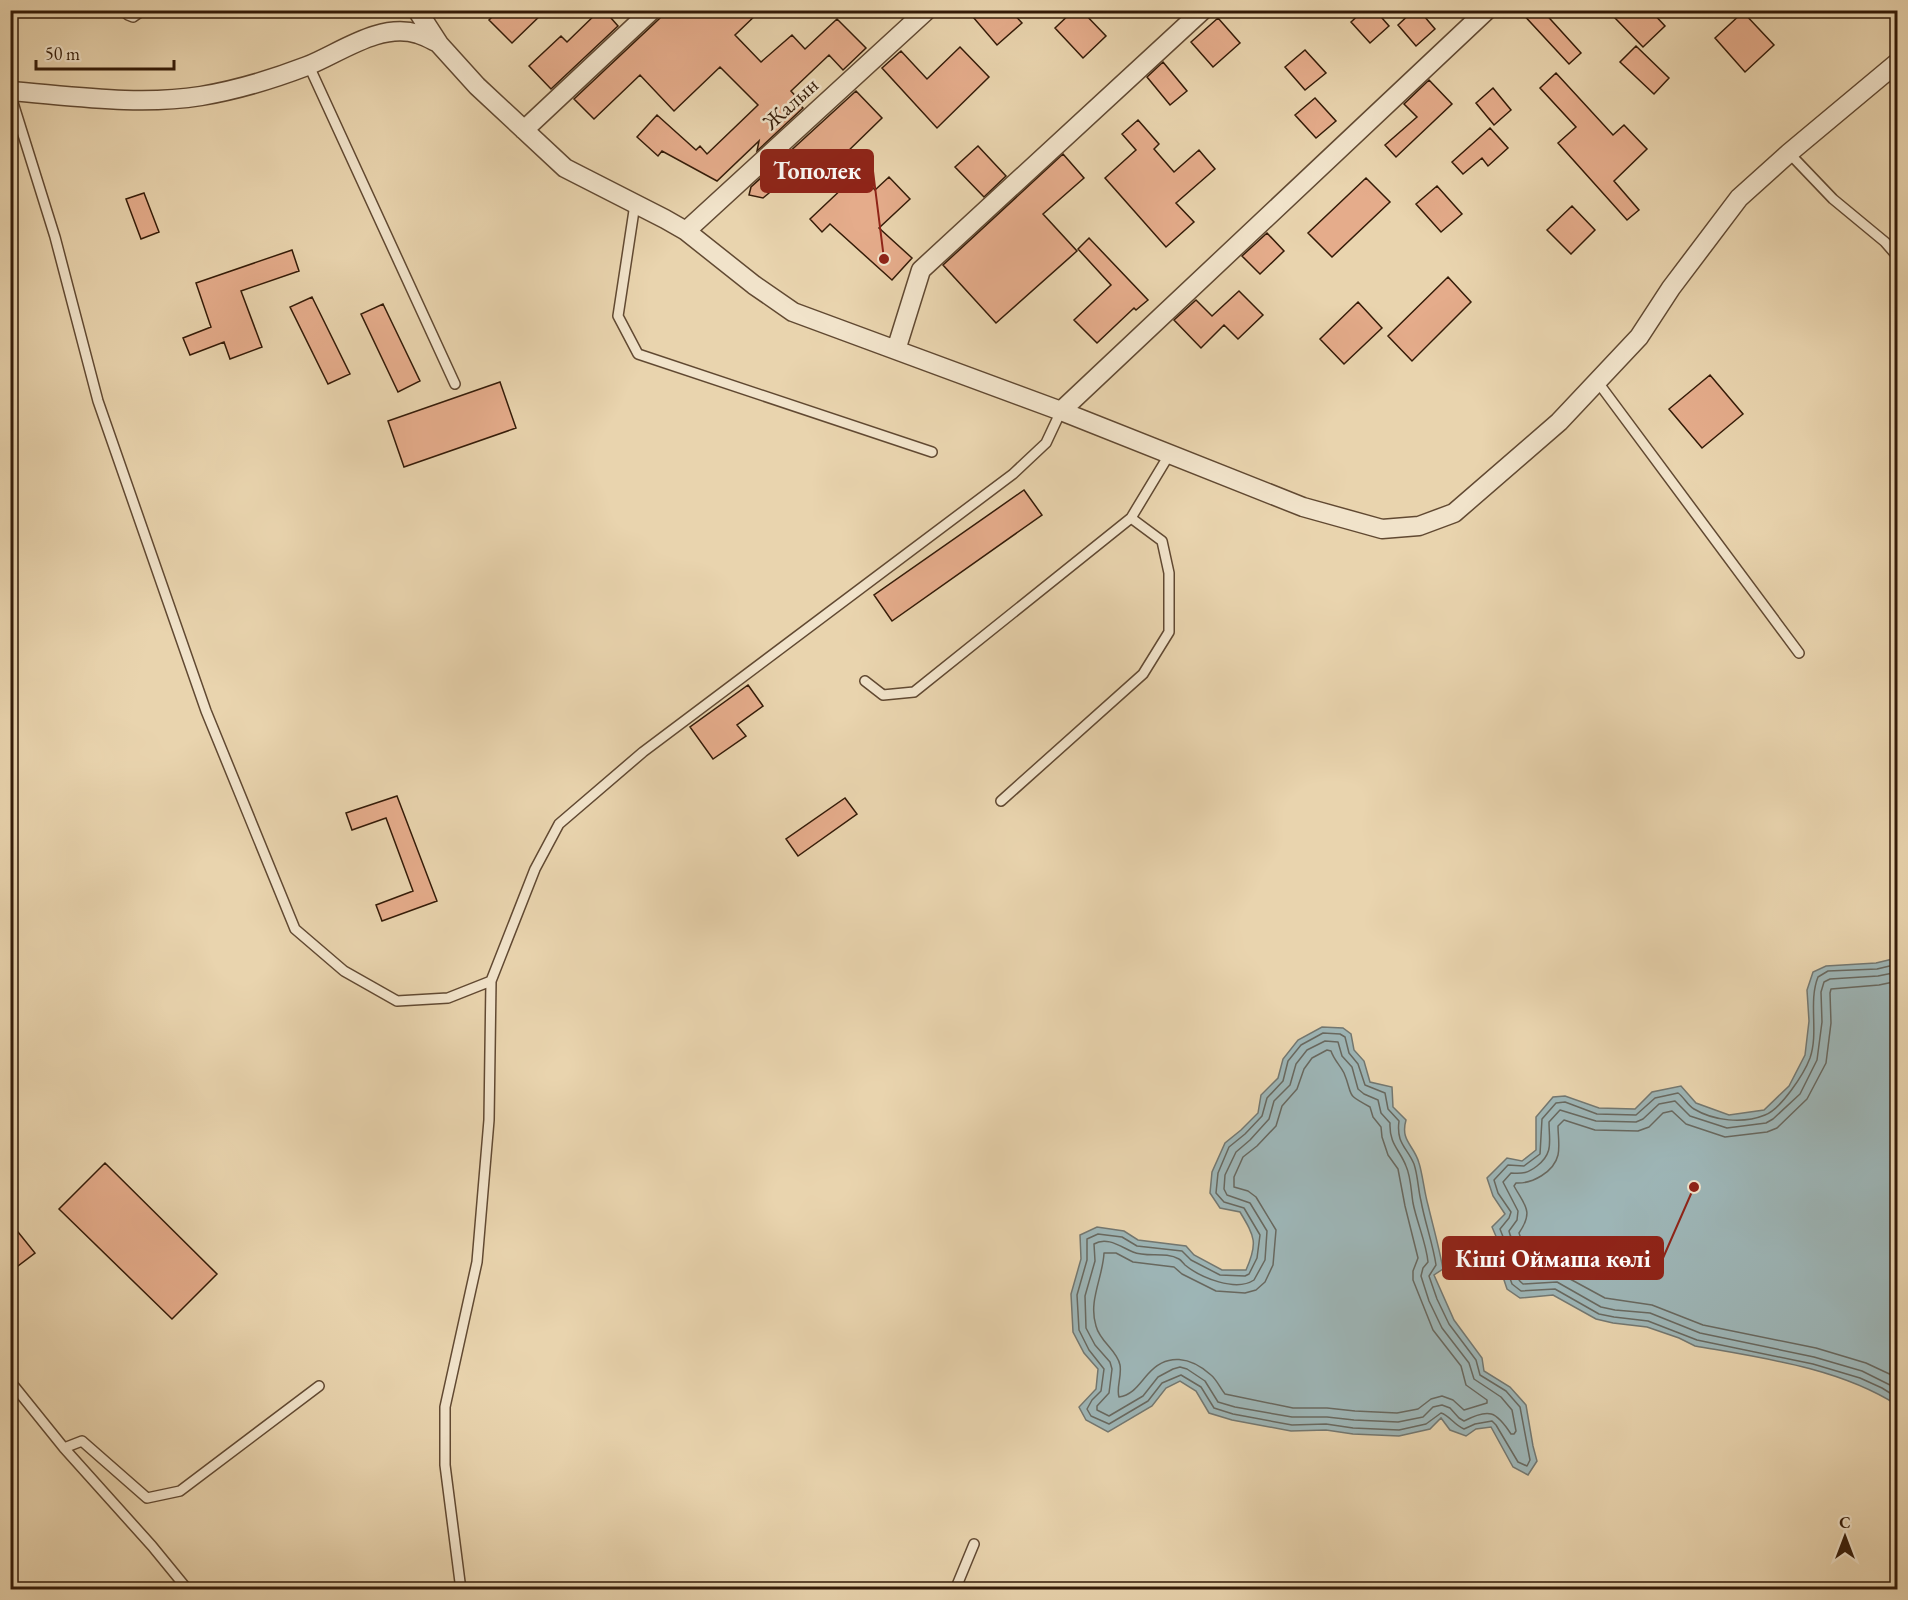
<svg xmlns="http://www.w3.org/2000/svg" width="1908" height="1600" font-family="'EB Garamond',serif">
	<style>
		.water { fill: #9db5b6; stroke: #737770; stroke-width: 1.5 }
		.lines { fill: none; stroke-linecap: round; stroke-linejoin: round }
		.shore { stroke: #68685f; stroke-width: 1.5 }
		.building { fill: #e5ac8b; stroke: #341b08; stroke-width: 1.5 }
		.lane-casing { stroke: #614932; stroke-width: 12 }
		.street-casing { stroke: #614932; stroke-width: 21 }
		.lane { stroke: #f1e3ca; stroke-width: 9 }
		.street { stroke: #f1e3ca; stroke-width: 18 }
		.labels { text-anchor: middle; stroke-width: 5; stroke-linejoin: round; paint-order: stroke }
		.street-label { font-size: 22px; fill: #341b08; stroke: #f1e3ca }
		.leader { fill: none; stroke: #8f2418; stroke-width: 2 }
		.callout-dot { fill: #8f2418; stroke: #f1e3ca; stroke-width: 2 }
		.callout { fill: #8f2418; stroke: #8f2418; stroke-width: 2 }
		.callout-label { font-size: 24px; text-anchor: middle; font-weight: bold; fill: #fff }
	</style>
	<rect width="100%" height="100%" fill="#e9d4ae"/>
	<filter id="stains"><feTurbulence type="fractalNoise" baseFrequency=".00333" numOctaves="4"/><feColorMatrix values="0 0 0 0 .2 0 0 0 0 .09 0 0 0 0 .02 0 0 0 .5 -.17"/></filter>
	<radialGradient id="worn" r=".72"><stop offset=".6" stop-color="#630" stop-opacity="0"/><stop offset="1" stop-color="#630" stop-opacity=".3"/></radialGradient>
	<path class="water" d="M1897 958V1405C1839 1368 1763 1358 1695 1346L1679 1338 1647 1327 1613 1323 1596 1319 1553 1295 1520 1298 1507 1289 1499 1265 1501 1248 1492 1227 1505 1214 1493 1196 1487 1178 1507 1158 1522 1161 1536 1150V1117L1553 1097 1565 1096 1599 1108 1635 1109 1652 1092 1681 1086 1696 1103 1729 1115 1764 1110 1789 1086 1805 1055 1809 1021 1807 990 1813 972 1826 966 1876 963Z
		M1322 1027 1343 1028 1351 1034 1354 1050 1364 1061 1370 1082 1392 1087 1393 1107 1406 1120C1400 1141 1414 1145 1419 1163 1423 1176 1424 1191 1428 1205 1433 1226 1439 1247 1443 1269L1434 1275 1454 1320 1482 1358 1484 1371 1510 1387 1526 1405 1533 1446 1537 1461 1528 1475 1513 1467 1491 1427 1476 1429 1466 1436 1450 1430 1441 1418 1430 1429 1399 1436 1353 1434 1326 1430 1291 1431 1232 1420 1209 1413 1196 1391 1180 1381 1166 1388 1152 1406 1108 1432 1086 1420 1079 1407 1096 1389 1098 1369 1084 1353 1073 1332 1071 1294 1081 1259 1080 1235 1097 1227 1124 1231 1138 1240 1186 1246 1194 1255 1222 1270H1246C1258 1243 1255 1237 1240 1212L1220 1208 1210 1193 1212 1172 1225 1143 1241 1130 1258 1113 1261 1095 1278 1078 1283 1059 1298 1040Z"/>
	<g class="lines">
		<path class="shore" d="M1898 964 1877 969 1828 971 1818 977C1808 1002 1819 1032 1810 1058 1804 1074 1781 1109 1765 1115 1743 1124 1714 1121 1694 1109 1687 1105 1684 1097 1678 1093L1655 1098 1636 1115 1597 1114 1565 1102 1556 1103 1542 1119 1540 1154 1524 1166 1508 1165 1494 1180 1498 1193 1511 1212 1509 1218 1500 1229 1507 1247 1505 1264 1512 1284 1521 1291 1555 1289 1599 1314 1614 1317 1648 1321 1697 1340 1813 1364 1860 1378 1882 1388 1898 1398
			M1898 972 1878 976 1830 979 1824 982 1821 992 1822 1022 1817 1060 1800 1094 1773 1119 1766 1123 1727 1128 1690 1116 1675 1101 1659 1104 1643 1119 1636 1122 1596 1121 1560 1110 1549 1122C1549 1141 1554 1153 1537 1166 1528 1173 1523 1174 1511 1173L1503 1182 1518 1211 1517 1220 1509 1231C1510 1236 1513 1241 1514 1245 1517 1259 1509 1273 1523 1284L1557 1282 1601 1307 1615 1310 1650 1313 1700 1333 1814 1357 1862 1371 1898 1389
			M1898 981 1879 985 1831 989 1830 993 1831 1023 1826 1063 1807 1099 1777 1128 1767 1132 1725 1137 1686 1124 1672 1111 1663 1113 1649 1127 1638 1131 1595 1130 1564 1120 1558 1126C1558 1135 1560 1146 1558 1155 1554 1172 1532 1184 1516 1183L1514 1186C1525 1206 1534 1211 1519 1233 1525 1247 1520 1261 1527 1274L1559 1273 1605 1298 1652 1305 1703 1325 1816 1348 1866 1363 1898 1378
			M1323 1033 1340 1034 1345 1037 1349 1053 1358 1064 1365 1085 1385 1093 1388 1109 1399 1121C1396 1144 1407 1147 1414 1164 1418 1176 1418 1189 1421 1201 1425 1223 1433 1244 1436 1265L1429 1276 1437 1299 1449 1324 1476 1360 1480 1375 1506 1391 1520 1407 1530 1460 1527 1466 1518 1462 1496 1425 1492 1421 1475 1424 1464 1429C1454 1425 1449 1415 1441 1413L1426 1424 1399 1430 1353 1428 1326 1424 1292 1425 1233 1414 1214 1408 1201 1387 1181 1375 1162 1383 1148 1401 1109 1424 1091 1416 1087 1409 1092 1400 1101 1391 1104 1369 1089 1350 1079 1330 1077 1295 1087 1260V1239L1098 1234 1122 1237 1137 1246 1182 1251 1191 1260 1220 1275 1245 1276 1249 1274 1257 1258 1260 1235 1244 1208 1224 1202 1216 1193 1218 1173 1229 1147 1245 1134 1262 1116 1267 1098 1283 1081 1288 1061 1301 1045Z
			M1325 1041 1338 1042 1342 1056 1352 1067 1358 1089 1364 1094 1378 1100 1381 1113 1390 1123C1389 1144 1400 1150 1406 1166 1411 1177 1411 1191 1413 1203 1417 1223 1426 1242 1428 1262L1423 1268 1421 1276 1429 1301 1442 1328 1469 1363 1474 1379 1501 1397 1512 1410 1516 1431 1514 1434H1511C1496 1411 1489 1408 1464 1421L1459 1418 1450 1408 1442 1405 1433 1407 1423 1417 1398 1422 1354 1420 1327 1417H1292L1235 1407 1218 1402 1205 1381 1187 1369 1180 1367 1173 1369 1158 1377 1143 1396 1109 1416 1097 1410V1406L1109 1393 1112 1369 1110 1362 1095 1345 1086 1328 1085 1296 1095 1261 1094 1244C1107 1236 1121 1247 1133 1252 1147 1258 1165 1251 1179 1259 1181 1260 1183 1263 1185 1265 1201 1278 1236 1292 1254 1280L1265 1260 1267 1231 1250 1203 1227 1195 1224 1189 1225 1175 1236 1152 1250 1140 1269 1119 1274 1101 1290 1085 1296 1064 1307 1050Z
			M1327 1050 1331 1051C1334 1060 1340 1065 1344 1073 1354 1097 1344 1093 1370 1107L1373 1117 1381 1127 1382 1137 1388 1155 1398 1169 1405 1206 1418 1258 1413 1271V1280L1433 1330 1461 1366 1466 1385 1487 1400V1403L1464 1410 1453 1400 1442 1396 1431 1399 1418 1409 1397 1413 1355 1411 1327 1408H1293L1225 1394C1220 1388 1217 1380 1211 1375 1191 1357 1167 1352 1148 1374 1139 1384 1133 1395 1119 1397 1116 1388 1122 1376 1120 1365 1117 1350 1100 1342 1096 1326 1088 1301 1103 1277 1104 1253H1116L1133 1262 1174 1267 1182 1274 1216 1291 1245 1293 1256 1290 1265 1282 1273 1265 1276 1230 1256 1197 1248 1191 1234 1187V1177L1243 1157 1257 1146 1276 1126 1282 1106 1297 1089 1304 1069 1312 1058Z"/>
	</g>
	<path class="building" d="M499 10H546L512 43 489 20Z
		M600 10H604L618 26 551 89 529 66 561 36 567 42Z
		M663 10H761L735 35 761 62 792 35 805 49 837 19 866 48 843 70 829 55 791 91 800 101 798 103 803 108 757 151 759 141 717 181 662 151 658 156 637 137 657 115 696 150 700 146 707 154 758 105 720 67 674 111 640 75 594 119 574 99 660 18Z
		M967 10H1010L1022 23 997 45Z
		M1074 10H1081L1106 36 1083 58 1055 28Z
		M1364 10H1375L1389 26 1370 43 1351 22Z
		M1414 10H1419L1435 29 1416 46 1398 25Z
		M1519 10H1542L1581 53 1569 64Z
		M1623 10H1650L1665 26 1643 47 1615 18Z
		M1743 12 1774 45 1745 72 1715 38Z
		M1218 18 1240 43 1213 67 1191 42Z
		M1636 46 1669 78 1654 94 1620 62Z
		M960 47 989 77 937 128 882 68 901 51 927 79Z
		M1305 50 1326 73 1305 90 1285 67Z
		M1163 62 1187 91 1170 105 1147 77Z
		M1556 73 1613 135 1624 125 1647 149 1614 181 1639 210 1627 220 1558 143 1576 127 1540 88Z
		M1429 80 1452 104 1396 157 1385 145 1417 117 1404 104Z
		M1493 88 1511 110 1494 125 1476 103Z
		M856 91 882 118 843 156 875 190 889 177 910 199 879 228 912 258 892 280 830 224 822 232 810 219 847 184 826 161 817 169 809 160 763 198 749 195 751 187Z
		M1315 98 1336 121 1316 138 1295 115Z
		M1138 120 1159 144 1154 149 1174 172 1199 150 1215 169 1176 203 1194 222 1166 247 1105 178 1136 150 1122 134Z
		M1490 128 1508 148 1488 166 1482 158 1463 174 1452 162Z
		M978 146 1006 176 984 197 955 167Z
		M1063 154 1084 178 1043 214 1077 251 996 323 943 265Z
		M1366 178 1390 202 1332 257 1308 233Z
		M1437 186 1462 214 1441 232 1416 204Z
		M144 193 159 232 141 239 126 199Z
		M1572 206 1595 230 1571 254 1547 230Z
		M1267 233 1284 251 1260 274 1242 256Z
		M1089 238 1148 300 1136 310 1134 308 1097 343 1074 320 1111 285 1078 249Z
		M292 250 299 271 241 291 262 347 230 359 224 342 190 355 183 338 211 327 196 283Z
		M1448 277 1471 302 1412 361 1388 336Z
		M1239 291 1263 315 1238 339 1224 325 1201 348 1174 320 1196 300 1212 316Z
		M312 297 350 374 328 384 290 307Z
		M1358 302 1382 328 1344 364 1320 339Z
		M383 304 420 381 398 392 361 314Z
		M1710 375 1743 414 1702 448 1669 409Z
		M500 382 516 428 404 467 388 421Z
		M1024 490 1042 515 892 621 874 595Z
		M748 685 763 706 737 725 746 736 713 759 690 727Z
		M397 796 437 901 382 921 376 905 413 891 386 818 352 830 346 813Z
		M845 798 857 814 798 856 786 839Z
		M105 1163 217 1274 172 1319 59 1209Z
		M10 1222 35 1253 10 1272Z"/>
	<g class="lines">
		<g class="lane-casing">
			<path id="lane" d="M122 10 128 15 133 17 143 10
				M309 66 455 384
				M10 93 55 237 98 401 206 711 295 929 344 971 397 1001 448 998 491 981 535 869 559 824 643 752 1013 474 1046 443 1061 411
				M1789 153 1833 199 1885 242 1898 257
				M635 204 618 316 638 354 932 452
				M1597 381 1799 653
				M865 681 883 695 914 692 1131 518 1169 455
				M1001 801 1143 674 1169 632V573L1162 541 1131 518
				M10 1381 64 1448 152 1546 188 1590
				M64 1448 82 1441 147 1498 180 1491 319 1386
				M461 1590 445 1465V1407L477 1262 489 1120 491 981
				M955 1590 974 1544"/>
		</g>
		<g class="street-casing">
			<path id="street" d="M417 10 439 44 477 86 565 168 665 219 686 231 754 285 793 312 1061 411 1303 507 1382 529 1419 526 1454 513 1559 422 1639 337 1671 288 1739 198 1789 153 1898 62
				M10 91C73 96 139 106 201 96 237 90 273 79 307 66 340 53 380 22 418 34 425 36 432 40 438 43
				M524 130 652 10
				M686 231 927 10
				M896 350 921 270 1203 10
				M1061 411 1487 10"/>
		</g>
		<use href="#lane" class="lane"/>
		<use href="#street" class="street"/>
	</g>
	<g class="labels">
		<g class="street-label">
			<text transform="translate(790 103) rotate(-42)" y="8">Жалын</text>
		</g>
	</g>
	<path class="leader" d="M884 259L873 171M1694 1187L1663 1258"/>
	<g class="callout-dot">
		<circle cx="884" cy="259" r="6"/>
		<circle cx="1694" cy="1187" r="6"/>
	</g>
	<g class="callout">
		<rect x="761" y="150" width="112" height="42" rx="6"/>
		<rect x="1443" y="1237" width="220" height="42" rx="6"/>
	</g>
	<g class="callout-label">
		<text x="817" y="179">Тополек</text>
		<text x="1553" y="1267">Кіші Оймаша көлi</text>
	</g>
	<rect width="1908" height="1600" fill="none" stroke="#e9d4ae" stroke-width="36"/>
	<rect x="12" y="12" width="1884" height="1576" fill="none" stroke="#341b08" stroke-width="3"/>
	<rect x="18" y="18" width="1872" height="1564" fill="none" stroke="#341b08" stroke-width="1.5"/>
	<g transform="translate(1845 1537)" stroke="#f1e3ca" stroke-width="4.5" paint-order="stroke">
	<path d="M0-4.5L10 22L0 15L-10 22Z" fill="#341b08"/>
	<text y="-9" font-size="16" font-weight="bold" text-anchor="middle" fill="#341b08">С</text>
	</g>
	<path d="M36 60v9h138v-9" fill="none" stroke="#341b08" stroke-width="3"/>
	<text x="45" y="60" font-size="18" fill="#341b08" stroke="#f1e3ca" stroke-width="4.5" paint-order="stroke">50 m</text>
	<rect width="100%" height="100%" filter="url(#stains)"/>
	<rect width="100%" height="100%" fill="url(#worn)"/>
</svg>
